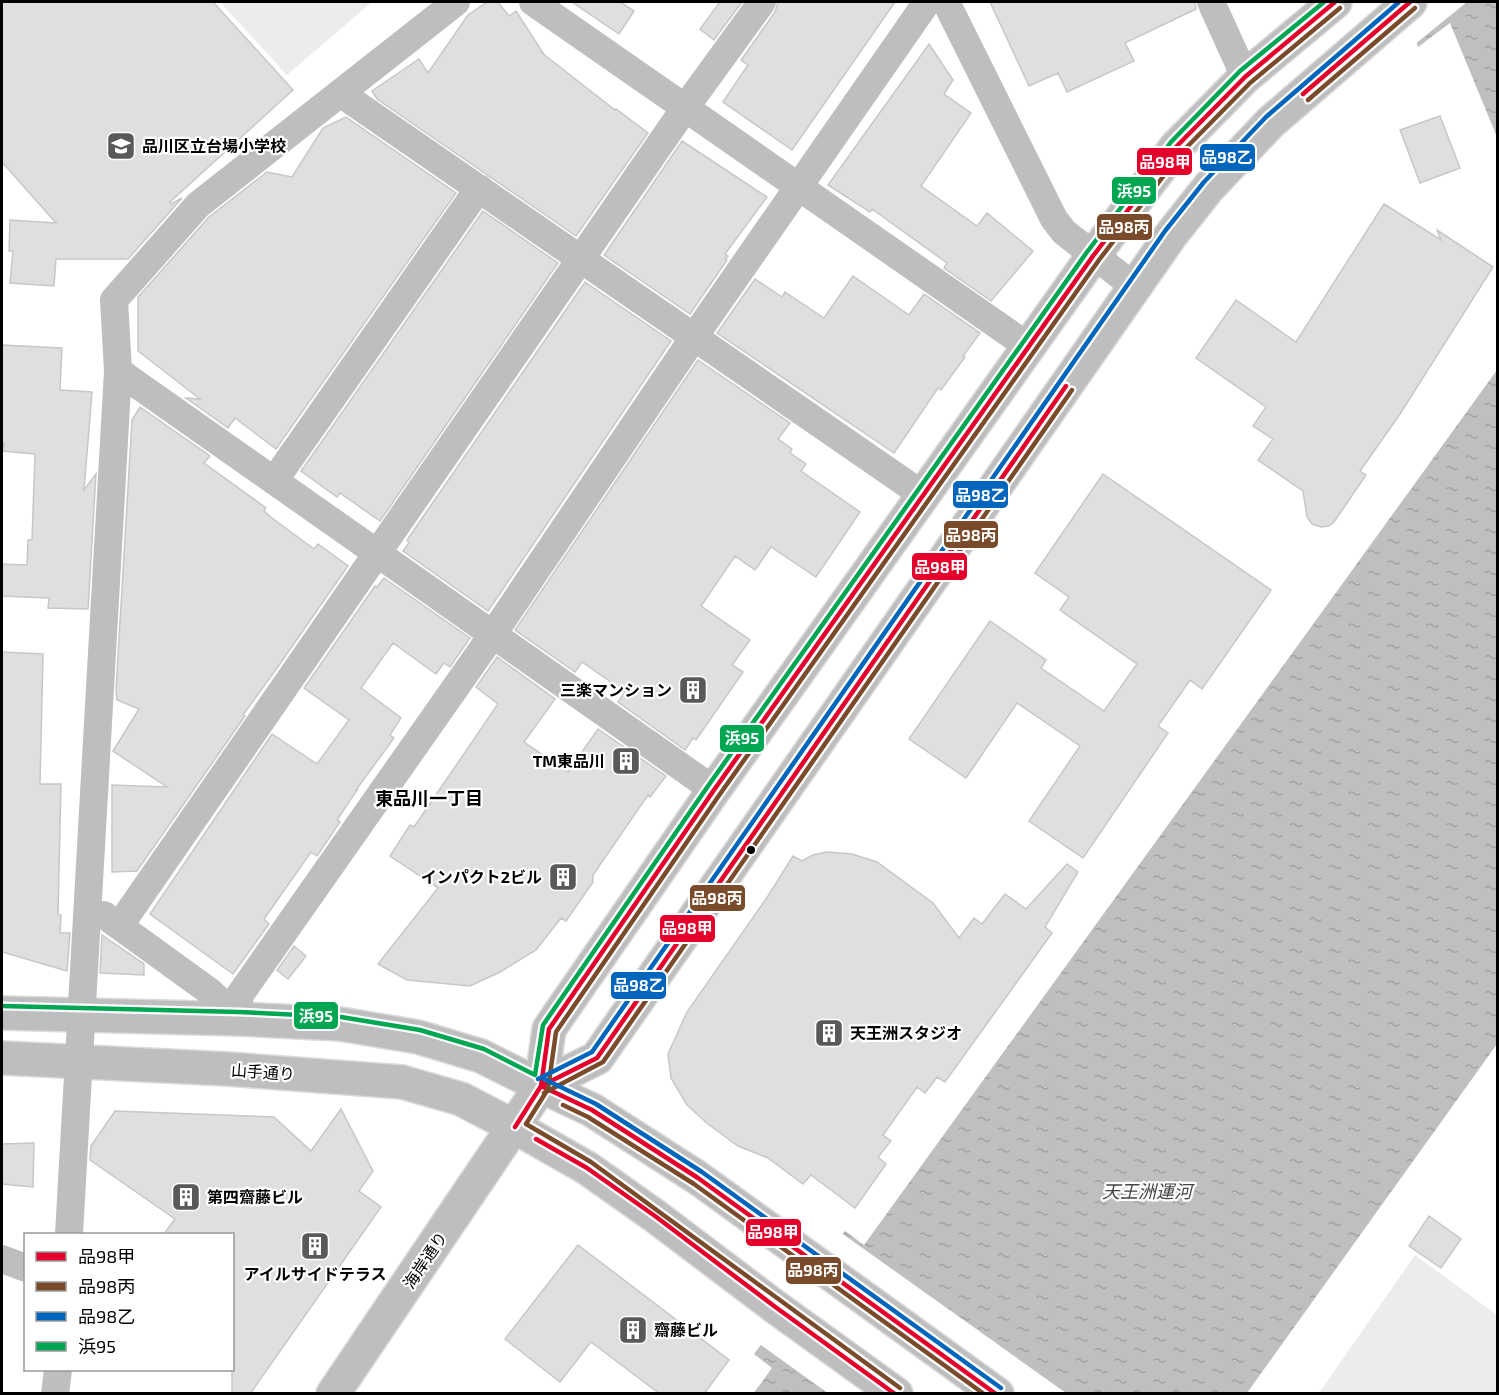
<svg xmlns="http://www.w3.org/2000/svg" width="1499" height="1395" font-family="'Exo 2','Noto Sans JP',sans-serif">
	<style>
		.pitch { fill: #ececec }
		.water { fill: url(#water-ripples) }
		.pier { fill: #fff }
		.building { fill: #dfdfdf; stroke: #c7c7c7; stroke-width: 1.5 }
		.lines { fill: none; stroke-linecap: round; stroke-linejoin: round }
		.primary-casing { stroke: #dbdbdb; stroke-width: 36 }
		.trunk-casing { stroke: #dbdbdb; stroke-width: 36 }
		.minor { stroke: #bebebe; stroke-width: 28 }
		.primary { stroke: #bebebe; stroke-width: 33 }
		.trunk { stroke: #bebebe; stroke-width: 33 }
		.bus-1-casing { stroke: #fff; stroke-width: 9 }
		.bus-2-casing { stroke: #fff; stroke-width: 9 }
		.bus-3-casing { stroke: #fff; stroke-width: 9 }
		.bus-4-casing { stroke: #fff; stroke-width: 9 }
		.bus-1 { stroke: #e4002b; stroke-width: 4.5 }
		.bus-2 { stroke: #7a4b2a; stroke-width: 4.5 }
		.bus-3 { stroke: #0065bd; stroke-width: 4.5 }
		.bus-4 { stroke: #00a651; stroke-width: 4.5 }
		.bus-dot { fill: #000; stroke: #fff; stroke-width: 2 }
		.labels { text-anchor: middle; stroke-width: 4.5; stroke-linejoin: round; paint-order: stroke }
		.poi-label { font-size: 16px; font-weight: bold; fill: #000; stroke: #fff; text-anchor: start }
		.street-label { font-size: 16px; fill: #000; stroke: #fff }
		.neighbourhood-label { font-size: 18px; font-weight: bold; fill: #000; stroke: #fff }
		.water-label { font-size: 18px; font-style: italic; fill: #444; stroke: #fff }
		.line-badge { stroke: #fff; stroke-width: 2 }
		.badge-label { font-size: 16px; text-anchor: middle; font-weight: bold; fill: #fff }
	</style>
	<defs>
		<pattern id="water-ripples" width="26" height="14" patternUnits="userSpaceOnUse" patternTransform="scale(1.5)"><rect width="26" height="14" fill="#bfbfbf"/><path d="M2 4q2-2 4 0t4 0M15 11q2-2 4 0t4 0" fill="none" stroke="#a2a2a2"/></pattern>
	</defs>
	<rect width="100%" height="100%" fill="#fff"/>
	<path class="pitch" d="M220 2H372L287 75Z
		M1415 1255 1497 1315V1393H1319Z"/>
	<path class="water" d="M1402 2H1497V137L1450 23 1418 47Z
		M1497 370V1044L1247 1393 753 1394 772 1368 754 1354 845 1231 864 1245Z"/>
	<path class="pier" d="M1399 2H1467L1414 45Z
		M840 1232 1066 1393 829 1394 758 1343Z"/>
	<path class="building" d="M2 2H213L293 90 170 202 171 204 182 198 128 259H56L54 286 10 283 13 251H9L10 220 56 223 2 162Z
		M487 2H498L509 16 516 11 543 53H542L615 110 616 109 648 133 576 236 377 99 372 91 419 59 428 73 468 15Z
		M572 2H620L634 11 619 34Z
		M720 2H742L714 40 700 29Z
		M778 2H895L792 150 723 102 748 65 741 60 775 12Z
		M990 2H1195L1196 9 1125 43 1134 61 1067 92 1058 73 1029 86Z
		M929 44 953 80 944 94 971 113 921 186 977 226 987 213 1033 251 991 301 944 268 947 263 872 209 870 212 828 185Z
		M1440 116 1460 168 1420 183 1400 130Z
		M346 117 456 193 276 449 235 418 228 428 186 398 200 399 138 351V297L209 217 267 172 292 177 323 128Z
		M682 141 767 197 725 254 728 256 725 259 727 260 690 314 604 255Z
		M1384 204 1441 240 1437 230 1493 267 1400 414 1360 471 1366 475 1334 522 1329 526 1321 527 1312 524 1307 517 1303 491 1258 460 1273 439 1253 426 1266 407 1196 358 1236 300 1296 342Z
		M483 211 558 263 380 521 340 493 337 497 301 471Z
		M853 276 909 315 924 294 980 333 963 356 965 357 941 390 938 388 894 453 717 333 755 279 782 297 785 292 824 318Z
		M585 282 671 341 488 611 403 551 409 543 407 540Z
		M2 345 62 348 60 390 92 392 84 490 96 474 88 609 48 608 49 598 2 596V564L27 565 28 540H32L35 454 3 451 4 444H2Z
		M698 360 790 423 778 439 792 449 790 453 806 464 801 471 860 512 816 577 771 547 755 570 735 556 701 606 750 640 732 665 743 672 696 740 693 738 685 750 618 702 625 692 582 662 575 672 515 630Z
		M140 407 210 456 204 463 266 508 264 511 272 518 314 549 318 544 348 566 277 668 243 715 245 716 137 871 112 872V785L167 787 113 751 139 709 117 700 116 690 132 420Z
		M1103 474 1271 590 1202 689 1190 680 1158 726 1168 733 1083 858 1029 821 1080 746 1017 703 966 778 909 739 990 621 1046 660 1041 668 1104 711 1137 664 1060 610 1069 597 1035 573Z
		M384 578 470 638 450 667 444 663 436 674 393 643 361 688 401 718 390 735 394 738 356 790H357L337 820 340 822 317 856 311 852 264 919 269 924 233 974 150 914 272 734 317 764 349 720 304 688 375 586 377 587Z
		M2 652 43 654 40 784H61L58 914 61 915 60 933H70L67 971 2 952Z
		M497 657 555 699 524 742 568 772 598 729 666 776 650 797 648 795 593 875V882L566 921 561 918 536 950 500 972 470 986 407 980 378 964 438 888 390 856 410 825 414 827 498 704 476 687Z
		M826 852 852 854 877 862 933 903 959 938 974 918 982 924 1005 894 1026 909 1067 864 1078 872 1045 927 1052 933 945 1082 937 1077 925 1093 917 1087 883 1135 891 1141 878 1157 886 1164 855 1208 811 1175 803 1184 768 1158 738 1146 708 1124 687 1105 671 1078 668 1054 687 1012 768 896 793 856 802 861 813 855Z
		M102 935 144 964V975L100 973Z
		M294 946 306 956 288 979 277 970Z
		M341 1109 373 1171 359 1191 381 1207 250 1394H232V1234H164L175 1219 90 1160 91 1146 115 1111 274 1117 311 1151Z
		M34 1143 33 1187 2 1184V1144Z
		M1429 1216 1461 1239 1441 1268 1409 1246Z
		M578 1245 729 1360 704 1394H660L591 1342 560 1382 505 1339Z"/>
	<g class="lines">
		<g class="primary-casing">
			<path id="primary" d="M541 1086 597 1058 1171 235 1209 187 1271 122 1410 2
				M541 1086 549 1029 714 790 1093 256 1176 147 1245 77 1335 2
				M541 1086 592 1110 698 1178 997 1394
				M515 1127 587 1168 655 1216 774 1306 896 1394"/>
		</g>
		<g class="trunk-casing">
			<path id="trunk" d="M2 1013 239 1019 340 1024 418 1037 481 1056 541 1086 333 1394
				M2 1058 228 1069 402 1082 461 1099 515 1127"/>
		</g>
		<path class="minor" d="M533 2 1029 347
			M946 2 1054 219 1064 232 1135 287
			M1211 2 1245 77
			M340 93 923 495
			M118 371 714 790
			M274 481 479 188
			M104 915 209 991 239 1019
			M120 925 685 108 762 2
			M239 1019V996L493 634 694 337 927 2
			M69 1234 118 371 114 300 198 205 456 2
			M2 1259 26 1268
			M55 1394 58 1370"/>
		<use href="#primary" class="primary"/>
		<use href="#trunk" class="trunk"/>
		<g class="bus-1-casing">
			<path id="bus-1" d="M1303 94 1410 2
				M541 1086 597 1058 1066 386
				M541 1086 592 1110 698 1178 996 1394
				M515 1127 541 1086 549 1029 714 790 1093 256 1176 147 1245 77 1335 2
				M536 1139 587 1168 655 1216 774 1306 895 1394"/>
		</g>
		<g class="bus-2-casing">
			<path id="bus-2" d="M1308 100 1415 8
				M544 1093 603 1062 1072 390
				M563 1105 588 1117 694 1184 984 1394
				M900 1388 591 1162 526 1124 548 1089 556 1032 720 794 1099 260 1182 152 1250 83 1340 8"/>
		</g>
		<g class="bus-3-casing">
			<path id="bus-3" d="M538 1079 592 1052 1165 231 1204 182 1266 117 1399 2
				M544 1079 596 1104 702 1172 1001 1388"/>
		</g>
		<g class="bus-4-casing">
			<path id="bus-4" d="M2 1006 239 1012 341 1017 420 1030 484 1049 535 1075 543 1025 708 786 1087 252 1171 142 1240 71 1324 2"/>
		</g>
		<use href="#bus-1" class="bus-1"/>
		<use href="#bus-2" class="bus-2"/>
		<use href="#bus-3" class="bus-3"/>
		<use href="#bus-4" class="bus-4"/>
	</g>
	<defs>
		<g id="school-square" transform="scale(1.5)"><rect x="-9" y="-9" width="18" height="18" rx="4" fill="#595959" stroke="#fff"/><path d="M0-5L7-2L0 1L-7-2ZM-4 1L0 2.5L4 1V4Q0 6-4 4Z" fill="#fff"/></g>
		<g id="building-square" transform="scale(1.5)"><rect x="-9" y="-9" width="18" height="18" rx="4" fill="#595959" stroke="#fff"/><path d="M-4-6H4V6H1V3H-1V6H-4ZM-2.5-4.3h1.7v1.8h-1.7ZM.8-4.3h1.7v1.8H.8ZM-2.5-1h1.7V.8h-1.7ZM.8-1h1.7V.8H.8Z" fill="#fff"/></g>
	</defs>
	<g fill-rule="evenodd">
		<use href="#school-square" x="121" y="146"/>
		<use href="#building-square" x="693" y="690"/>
		<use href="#building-square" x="626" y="761"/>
		<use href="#building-square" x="563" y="877"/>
		<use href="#building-square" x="829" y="1033"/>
		<use href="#building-square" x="186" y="1197"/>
		<use href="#building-square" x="315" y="1246"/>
		<use href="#building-square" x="633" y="1330"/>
	</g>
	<circle class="bus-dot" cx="751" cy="850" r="5"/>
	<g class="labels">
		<g class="poi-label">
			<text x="142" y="152">品川区立台場小学校</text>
			<text x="672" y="696" text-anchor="end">三楽マンション</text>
			<text x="605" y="767" text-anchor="end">TM東品川</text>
			<text x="542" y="883" text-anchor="end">インパクト2ビル</text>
			<text x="850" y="1039">天王洲スタジオ</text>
			<text x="207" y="1203">第四齋藤ビル</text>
			<text x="315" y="1280" text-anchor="middle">アイルサイドテラス</text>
			<text x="654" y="1336">齋藤ビル</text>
		</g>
		<g class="street-label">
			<text transform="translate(263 1072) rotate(4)" y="6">山手通り</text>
			<text transform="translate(425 1260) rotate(-56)" y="6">海岸通り</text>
		</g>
		<g class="neighbourhood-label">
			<text x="429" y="805">東品川一丁目</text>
		</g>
		<g class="water-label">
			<text x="1147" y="1198">天王洲運河</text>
		</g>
	</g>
	<g class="line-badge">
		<rect x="1199" y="143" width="57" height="29" rx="6" fill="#0065bd"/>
		<rect x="1136" y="147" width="57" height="29" rx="6" fill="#e4002b"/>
		<rect x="1111" y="176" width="46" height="29" rx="6" fill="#00a651"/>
		<rect x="1096" y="213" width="57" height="28" rx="6" fill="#7a4b2a"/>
		<rect x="952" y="480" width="57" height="29" rx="6" fill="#0065bd"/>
		<rect x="943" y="520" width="56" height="29" rx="6" fill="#7a4b2a"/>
		<rect x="911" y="552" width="57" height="29" rx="6" fill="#e4002b"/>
		<rect x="719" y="724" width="46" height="29" rx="6" fill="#00a651"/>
		<rect x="689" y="884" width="57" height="28" rx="6" fill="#7a4b2a"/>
		<rect x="659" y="914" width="57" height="29" rx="6" fill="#e4002b"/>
		<rect x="610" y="971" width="57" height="29" rx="6" fill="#0065bd"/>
		<rect x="293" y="1001" width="46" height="29" rx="6" fill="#00a651"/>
		<rect x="745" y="1218" width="57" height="29" rx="6" fill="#e4002b"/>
		<rect x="785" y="1256" width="57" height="29" rx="6" fill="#7a4b2a"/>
	</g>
	<g class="badge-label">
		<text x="1227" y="163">品98乙</text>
		<text x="1165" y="168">品98甲</text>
		<text x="1134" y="197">浜95</text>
		<text x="1124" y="233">品98丙</text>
		<text x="981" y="501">品98乙</text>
		<text x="971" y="541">品98丙</text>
		<text x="940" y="573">品98甲</text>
		<text x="742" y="744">浜95</text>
		<text x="717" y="904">品98丙</text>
		<text x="687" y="934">品98甲</text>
		<text x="639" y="991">品98乙</text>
		<text x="316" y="1022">浜95</text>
		<text x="773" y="1238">品98甲</text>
		<text x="813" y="1276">品98丙</text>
	</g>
	<rect width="1499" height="1395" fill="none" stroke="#000000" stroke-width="6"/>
	<rect x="24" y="1233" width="210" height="138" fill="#ffffff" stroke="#999999" stroke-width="1.5"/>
	<rect x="36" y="1252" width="30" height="9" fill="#e4002b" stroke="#999999" stroke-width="1.5"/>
	<text x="78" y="1263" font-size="18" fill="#000000">品98甲</text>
	<rect x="36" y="1282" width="30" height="9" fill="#7a4b2a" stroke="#999999" stroke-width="1.5"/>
	<text x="78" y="1293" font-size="18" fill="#000000">品98丙</text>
	<rect x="36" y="1312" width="30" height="9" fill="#0065bd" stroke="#999999" stroke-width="1.5"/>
	<text x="78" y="1323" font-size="18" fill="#000000">品98乙</text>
	<rect x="36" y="1342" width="30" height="9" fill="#00a651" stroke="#999999" stroke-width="1.5"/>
	<text x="78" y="1353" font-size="18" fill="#000000">浜95</text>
</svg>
